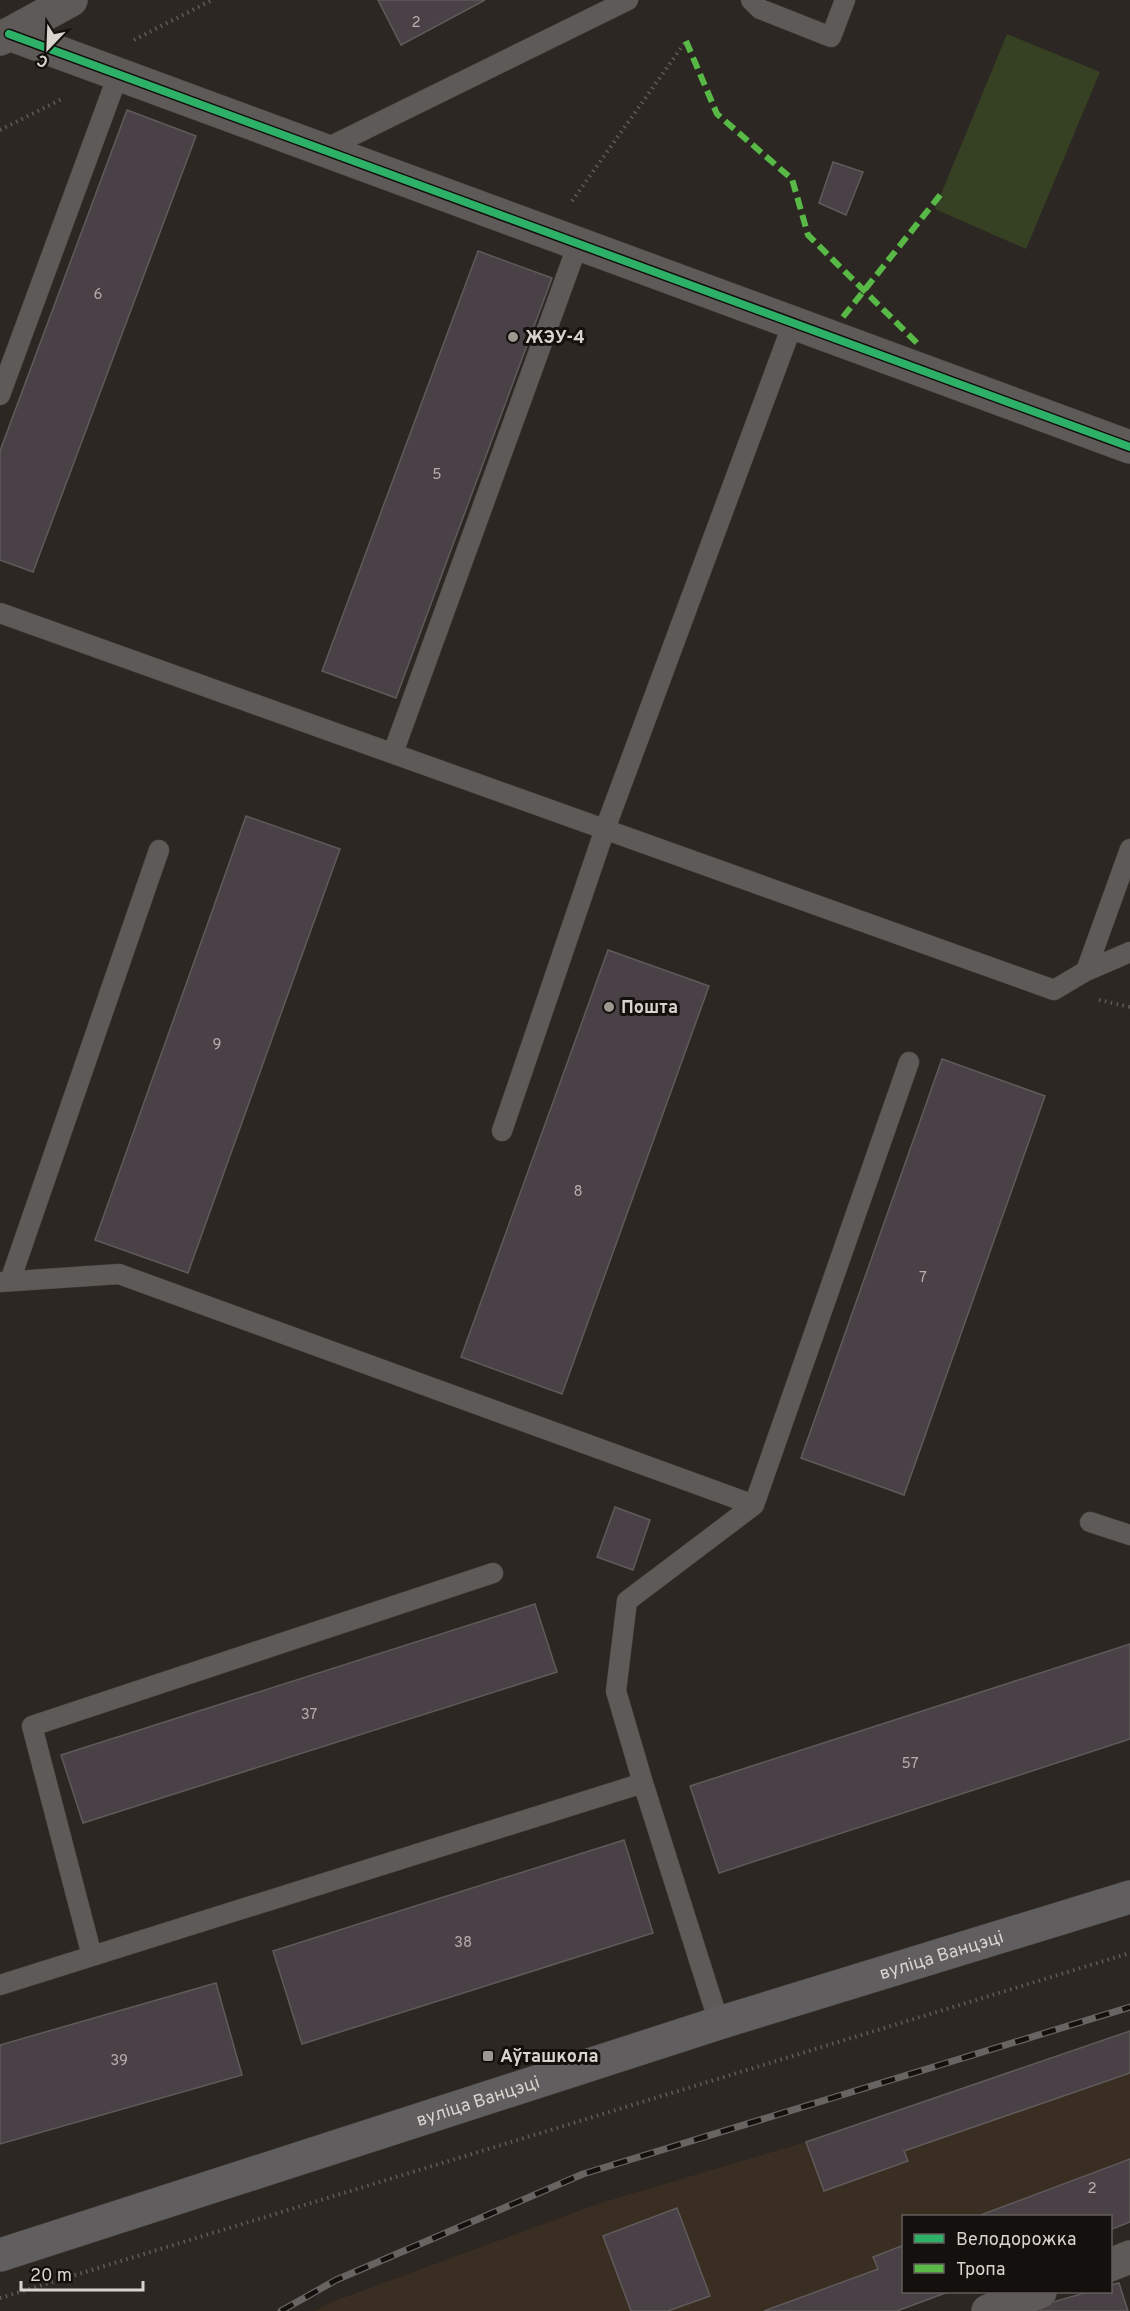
<svg xmlns="http://www.w3.org/2000/svg" width="1130" height="2311" font-family="Overpass,sans-serif">
	<style>
		.built { fill: #3a2d22 }
		.green { fill: #364023 }
		.building { fill: #494146; stroke: #5e5b5a; stroke-width: 1.5 }
		.lines { fill: none; stroke-linecap: round; stroke-linejoin: round }
		.service-casing { stroke: #47433f; stroke-width: 21 }
		.minor-casing { stroke: #47433f; stroke-width: 34 }
		.tertiary-casing { stroke: #47433f; stroke-width: 34 }
		.primary-casing { stroke: #47433f; stroke-width: 34 }
		.path { stroke: #5f5c58; stroke-width: 4; stroke-dasharray: 1.5 4.5; stroke-linecap: butt }
		.service { stroke: #5e5a57; stroke-width: 20 }
		.minor { stroke: #5e5a57; stroke-width: 33 }
		.tertiary { stroke: #5e5a57; stroke-width: 33 }
		.primary { stroke: #615e5f; stroke-width: 33 }
		.rail-casing { stroke: #686461; stroke-width: 7 }
		.rail { stroke: #14100d; stroke-width: 4.5; stroke-dasharray: 14; stroke-linecap: butt }
		.quiet { stroke: #58b947; stroke-width: 6; stroke-dasharray: 12 6; stroke-linecap: butt }
		.cycleway-casing { stroke: #14100d; stroke-width: 11 }
		.cycleway { stroke: #2db169; stroke-width: 8 }
		.poi-dot { fill: #9d9792; stroke: #14100d; stroke-width: 2 }
		.labels { text-anchor: middle; stroke-width: 6; stroke-linejoin: round; paint-order: stroke }
		.number-label { font-size: 15px; fill: #b6afad }
		.poi-label { font-size: 18px; font-weight: bold; fill: #dad4cf; stroke: #14100d; text-anchor: start }
		.street-label { font-size: 18px; fill: #dad4cf; stroke: #14100d }
	</style>
	<rect width="100%" height="100%" fill="#2c2722"/>
	<path class="built" d="M1130 2034V2222L1110 2216H904V2292H947L896 2311H315L329 2303 600 2203 806 2142Z"/>
	<path class="green" d="M1007 34 1100 72 1026 249 935 209Z"/>
	<path class="building" d="M378 0H485L401 45Z
		M127 110 196 136 33 572 0 560V451Z
		M833 162 863 172 846 215 819 203Z
		M478 251 552 278 396 698 322 671Z
		M246 816 340 849 188 1273 95 1240Z
		M608 950 709 986 562 1394 461 1357Z
		M942 1059 1045 1096 904 1495 801 1458Z
		M615 1507 650 1520 633 1570 597 1557Z
		M535 1604 557 1672 83 1823 61 1755Z
		M1130 1644V1739L719 1873 690 1786Z
		M624 1840 653 1933 302 2044 273 1951Z
		M216 1983 242 2075 0 2144V2045Z
		M1130 2031V2073L904 2151 908 2161 824 2191 806 2142Z
		M1130 2159V2222L1110 2230V2216H978Z
		M677 2208 710 2296 668 2311H631L603 2236Z
		M904 2245V2292H948L897 2311H764L878 2269 873 2257Z
		M1119 2283 1128 2311H1040L1039 2306 1088 2292H1110V2285Z"/>
	<g class="lines">
		<g class="service-casing">
			<path id="service" d="M751 0 760 9 831 37 845 0
				M323 150 628 0
				M0 395 118 75
				M0 613 1054 990 1086 971 1130 952
				M393 753 578 244
				M1086 971 1130 849
				M502 1131 605 829 793 323
				M10 1281 159 850
				M0 1282 119 1274 754 1505
				M1090 1522 1130 1535
				M643 1783 616 1691 627 1601 754 1505 909 1062
				M92 1956 32 1726 493 1573
				M0 1985 643 1783 719 2023"/>
		</g>
		<g class="minor-casing">
			<path id="minor" d="M9 34 1130 447
				M1110 2265 1130 2257
				M988 2311 1040 2292"/>
		</g>
		<g class="tertiary-casing">
			<path id="tertiary" d="M0 39 71 0"/>
		</g>
		<g class="primary-casing">
			<g id="primary">
				<path id="s1" d="M0 2255 719 2023 1130 1897"/>
			</g>
		</g>
		<path class="path" d="M134 40 212 0
			M0 130 62 99
			M572 201 686 41
			M1099 1000 1130 1007
			M0 2298 1130 1953"/>
		<use href="#service" class="service"/>
		<use href="#minor" class="minor"/>
		<use href="#tertiary" class="tertiary"/>
		<use href="#primary" class="primary"/>
		<g class="rail-casing">
			<path id="rail" d="M281 2311 336 2280 583 2174 1130 2007"/>
		</g>
		<use href="#rail" class="rail"/>
		<path class="quiet" d="M686 41 717 114 792 179 808 235 917 343
			M843 317 941 194"/>
		<g class="cycleway-casing">
			<path id="cycleway" d="M9 34 1130 447"/>
		</g>
		<use href="#cycleway" class="cycleway"/>
	</g>
	<g class="poi-dot">
		<circle cx="513" cy="337" r="6"/>
		<circle cx="609" cy="1007" r="6"/>
		<rect x="482" y="2050" width="12" height="12" rx="3"/>
	</g>
	<g class="labels">
		<g class="number-label">
			<text x="416" y="27">2</text>
			<text x="98" y="299">6</text>
			<text x="437" y="479">5</text>
			<text x="217" y="1049">9</text>
			<text x="578" y="1196">8</text>
			<text x="923" y="1282">7</text>
			<text x="309" y="1719">37</text>
			<text x="910" y="1768">57</text>
			<text x="463" y="1947">38</text>
			<text x="119" y="2065">39</text>
			<text x="1092" y="2193">2</text>
		</g>
		<g class="poi-label">
			<text x="525" y="343">ЖЭУ-4</text>
			<text x="621" y="1013">Пошта</text>
			<text x="500" y="2062">Аўташкола</text>
		</g>
		<g class="street-label">
			<text dy="6" stroke="none"><textPath href="#s1" startOffset="988">вуліца Ванцэці</textPath></text>
			<text dy="6" stroke="none"><textPath href="#s1" startOffset="502">вуліца Ванцэці</textPath></text>
		</g>
	</g>
	<rect x="902" y="2215" width="210" height="78" fill="#14100d" stroke="#635e5b" stroke-width="1.5"/>
	<rect x="914" y="2234" width="30" height="9" fill="#2db169" stroke="#635e5b" stroke-width="1.5"/>
	<text x="956" y="2245" font-size="18" fill="#dad4cf">Велодорожка</text>
	<rect x="914" y="2264" width="30" height="9" fill="#58b947" stroke="#635e5b" stroke-width="1.5"/>
	<text x="956" y="2275" font-size="18" fill="#dad4cf">Тропа</text>
	<g transform="translate(48 48) rotate(203)" stroke="#14100d" stroke-width="4.5" paint-order="stroke">
	<path d="M0-4.5L10 22L0 15L-10 22Z" fill="#dad4cf"/>
	<text y="-9" font-size="16" font-weight="bold" text-anchor="middle" fill="#dad4cf">С</text>
	</g>
	<path d="M21 2281v9h122v-9" fill="none" stroke="#dad4cf" stroke-width="3"/>
	<text x="30" y="2281" font-size="18" fill="#dad4cf" stroke="#14100d" stroke-width="4.5" paint-order="stroke">20 m</text>
</svg>
